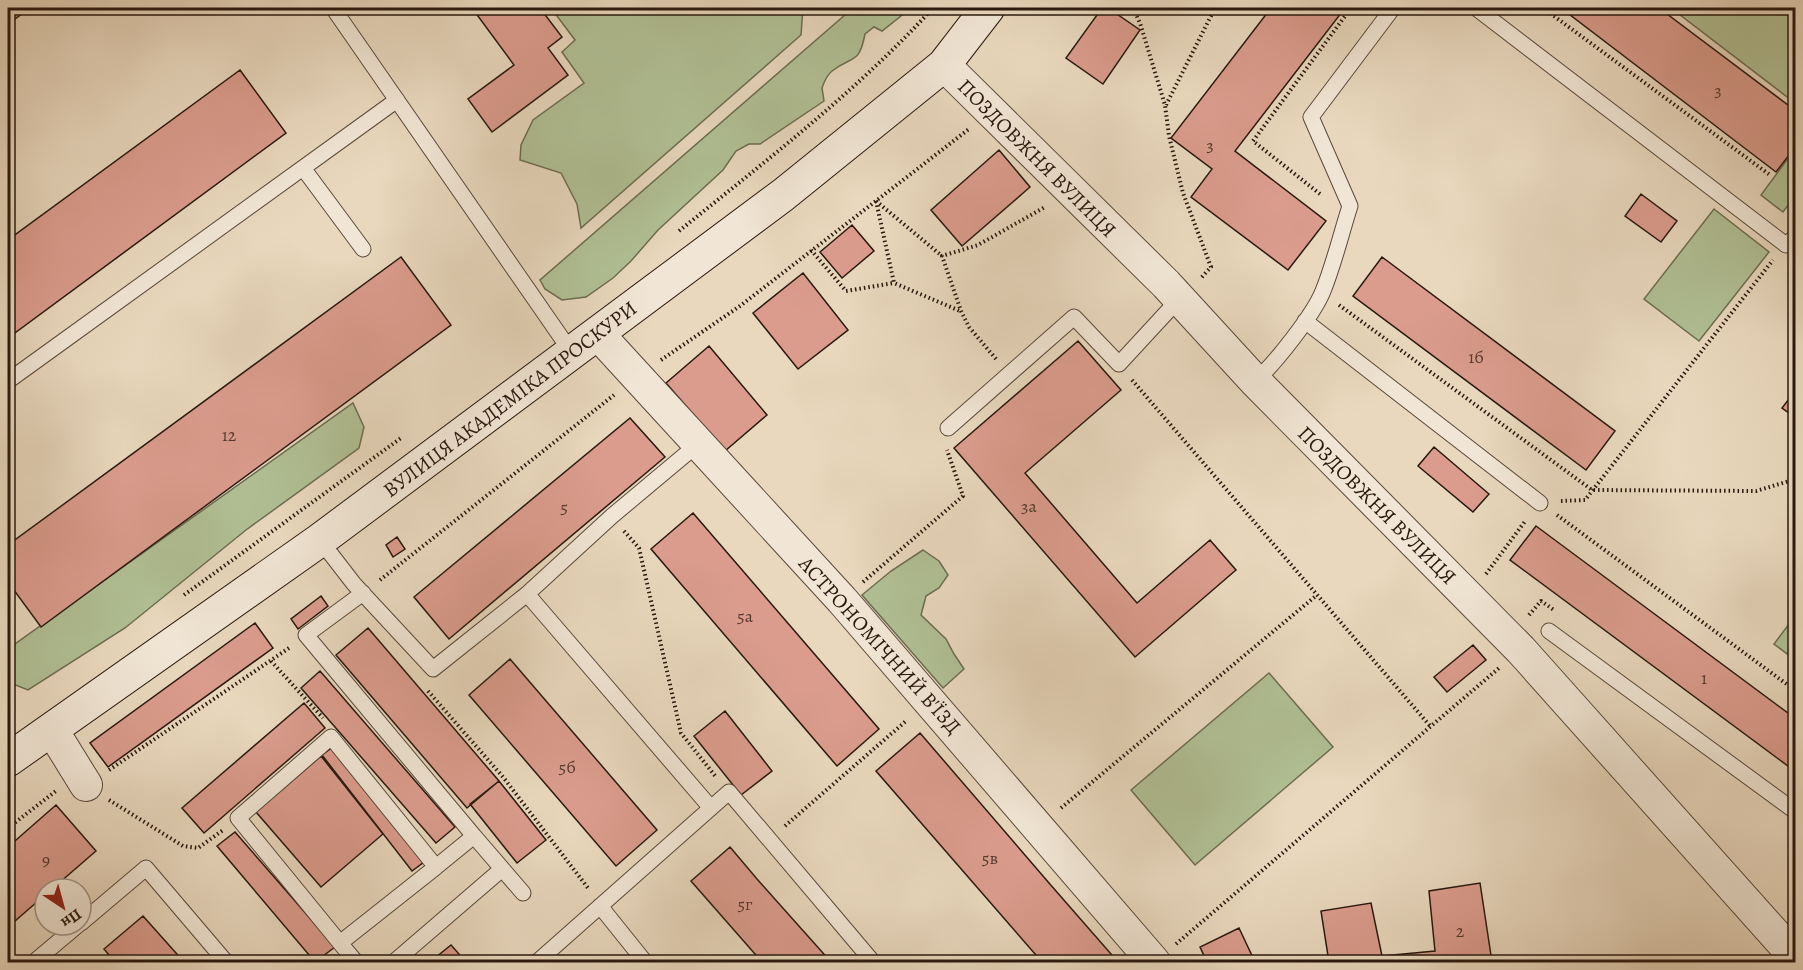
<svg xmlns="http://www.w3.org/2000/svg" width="1803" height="970" font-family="Alegreya,serif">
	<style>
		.green { fill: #b1c095; stroke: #6d6c52; stroke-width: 1.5 }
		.building { fill: #db9c8d; stroke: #29180f; stroke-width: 1.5 }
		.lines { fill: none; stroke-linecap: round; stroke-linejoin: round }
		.lane-casing { stroke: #59483b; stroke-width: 17 }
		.street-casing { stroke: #59483b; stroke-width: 34 }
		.secondary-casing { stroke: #29180f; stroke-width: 35 }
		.path { stroke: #29180f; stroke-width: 4; stroke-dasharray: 1.5 3; stroke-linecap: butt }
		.lane { stroke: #f1e6d5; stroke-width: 15 }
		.street { stroke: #f1e6d5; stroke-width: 32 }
		.secondary { stroke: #f1e6d5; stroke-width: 33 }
		.labels { text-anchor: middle; stroke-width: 4.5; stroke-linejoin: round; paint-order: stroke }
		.number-label { font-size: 18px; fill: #56392e }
		.street-label { font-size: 21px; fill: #29180f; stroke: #f1e6d5 }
	</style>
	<rect width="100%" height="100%" fill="#e9d8be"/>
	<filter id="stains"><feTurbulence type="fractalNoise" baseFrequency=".00333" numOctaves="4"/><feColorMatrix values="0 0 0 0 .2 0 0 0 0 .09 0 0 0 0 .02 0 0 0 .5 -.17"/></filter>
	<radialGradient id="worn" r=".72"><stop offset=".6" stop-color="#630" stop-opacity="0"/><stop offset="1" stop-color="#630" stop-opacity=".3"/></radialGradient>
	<path class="green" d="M551 8H803L801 35 581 228 577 204 561 173 520 160 521 145 533 120 584 83 562 52 575 40Z
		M853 8H911L882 31 874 27 865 34C859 65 853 55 832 71 827 75 824 82 822 88L824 101 760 144H749L736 151 723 170 658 230 631 261 613 278 586 297 562 300 545 289 540 280Z
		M1671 8H1795V103Z
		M1795 149V196L1783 212 1761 195Z
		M1714 209 1769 252 1699 341 1644 299Z
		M353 403 364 427 359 448 246 530 125 628 28 690 8 682V649Z
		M923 550 939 561 948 575 939 588 926 596 921 615 946 639 954 654 964 669 943 688 862 595 891 571Z
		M1795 616V660L1774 644Z
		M1269 673 1333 747 1195 865 1131 790Z"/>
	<path class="building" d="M8 8H30L8 24Z
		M472 8H540L562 37 548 48 568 75 492 132 468 99 514 65Z
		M1102 8H1108L1140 30 1103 84 1066 58Z
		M1271 8H1345L1235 151 1326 221 1288 270 1191 197 1212 169 1171 138Z
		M1561 8H1659L1796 111V146L1776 172Z
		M240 70 286 133 8 338V240Z
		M999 150 1030 187 962 246 931 210Z
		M1641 194 1677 221 1661 242 1625 216Z
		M852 225 874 251 842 278 820 252Z
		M401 257 451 325 41 627 8 582V545Z
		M1382 257 1615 431 1586 470 1353 296Z
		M803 273 848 330 798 369 753 313Z
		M1078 341 1121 390 1025 473 1137 603 1210 540 1236 570 1135 657 954 448Z
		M709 346 767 415 725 451 666 383Z
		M1796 390V418L1782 408Z
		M630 418 665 457 449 639 414 597Z
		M1434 447 1489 494 1473 512 1418 466Z
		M693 513 879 729 837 766 651 549Z
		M1536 526 1796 719V772L1510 560Z
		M397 537 405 549 393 557 386 545Z
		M321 596 328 606 298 629 291 619Z
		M255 623 273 648 108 767 90 743Z
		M368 628 499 781 467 808 336 655Z
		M1473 645 1486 660 1447 692 1434 677Z
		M510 659 657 830 616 866 469 695Z
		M320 671 455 827 436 843 301 688Z
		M304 703 325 728 204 833 182 808Z
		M725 711 772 771 741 795 694 736Z
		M920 733 1049 883 1118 962H1042L876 771Z
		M333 747 424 862 412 871 322 755Z
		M321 756 383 834 321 887 256 812Z
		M499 781 546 840 517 863 470 804Z
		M56 805 96 851 52 889H45V895L8 927V847Z
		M235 832 335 947 315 962 217 846Z
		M730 847 757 879 831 962H762L691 881Z
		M1480 883 1492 962H1329L1321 911 1371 903 1382 956 1435 951 1429 891Z
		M143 916 176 953 184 962H115L104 949Z
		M1239 928 1255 962H1207L1200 947Z
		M451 945 466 962H430Z"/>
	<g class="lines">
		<g class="lane-casing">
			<path id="lane" d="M333 8 572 353
				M1476 8 1786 245 1796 236
				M303 168 363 249
				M1305 321 1540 503
				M8 381 397 100
				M1255 381C1274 365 1314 314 1323 291 1334 264 1341 234 1350 206L1311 117 1393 8
				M948 428 1074 317 1119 364 1179 299
				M320 540 354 584 433 669 527 594 612 516 698 444
				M363 593 306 635 474 836
				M527 594 711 808
				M1549 631 1796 812
				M436 867 474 836 523 893
				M600 906 645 962
				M81 923 146 868 226 962
				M340 943 436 867 331 737 238 818 340 943 356 962
				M34 962 78 925
				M394 962 502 869
				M537 962 729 792 873 962"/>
		</g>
		<g class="street-casing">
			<path id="street" d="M944 65 1166 284 1255 381 1521 650 1796 958
				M598 334 842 600 1154 962
				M52 730 86 785"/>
		</g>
		<g class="secondary-casing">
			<path id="secondary" d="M8 760 320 540 783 195 944 65 988 8"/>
		</g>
		<path class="path" d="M1133 8 1140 23 1165 105 1169 136 1183 193 1211 267 1201 278
			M1543 8 1770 175
			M1166 105 1215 8
			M1320 194 1253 141 1351 8
			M876 201 894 283 960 311
			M876 201 942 256
			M679 231C767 160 857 91 933 8
			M811 250 846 291 894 283
			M1339 305 1592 490 1756 491 1796 479
			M996 359 969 327 961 311 942 256 978 245 1045 207
			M661 360 740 306 969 129
			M1132 380 1431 727
			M1561 501 1585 500 1773 260
			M1557 515 1796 691
			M624 531 639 548 681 733 716 777
			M1486 574 1526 520
			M380 580 614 395
			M863 582 963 496 947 450
			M184 595 401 438
			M1529 615 1541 601 1554 610
			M271 661 323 718
			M428 691 503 777 588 888
			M109 770 289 648
			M109 800 183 846 198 848 223 830
			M1061 808 1317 595
			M785 826 906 721
			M8 828 56 791
			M1176 944 1499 668"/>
		<use href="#lane" class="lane"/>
		<use href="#street" class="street"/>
		<use href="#secondary" class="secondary"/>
	</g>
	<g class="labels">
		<g class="number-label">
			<text x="1718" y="96">3</text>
			<text x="1210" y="151">3</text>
			<text x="1476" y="363">1б</text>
			<text x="229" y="441">12</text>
			<text x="1029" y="512">3а</text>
			<text x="564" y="513">5</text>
			<text x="745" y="622">5а</text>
			<text x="1704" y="684">1</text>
			<text x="567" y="773">5б</text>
			<text x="990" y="864">5в</text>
			<text x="46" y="866">9</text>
			<text x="745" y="910">5г</text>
			<text x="1460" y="937">2</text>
		</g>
		<g class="street-label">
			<text transform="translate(1037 158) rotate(45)" y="7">ПОЗДОВЖНЯ ВУЛИЦЯ</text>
			<text transform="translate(510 399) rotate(-37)" y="7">ВУЛИЦЯ АКАДЕМІКА ПРОСКУРИ</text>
			<text transform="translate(1377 505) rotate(45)" y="7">ПОЗДОВЖНЯ ВУЛИЦЯ</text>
			<text transform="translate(880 645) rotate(48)" y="7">АСТРОНОМІЧНИЙ В'ЇЗД</text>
		</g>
	</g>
	<rect width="1803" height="970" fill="none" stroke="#e9d8be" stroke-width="30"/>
	<rect x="9" y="9" width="1785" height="952" fill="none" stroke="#29180f" stroke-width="3"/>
	<rect x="15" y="15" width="1773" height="940" fill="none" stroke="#29180f" stroke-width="1.5"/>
	<g transform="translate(63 907) rotate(144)"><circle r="28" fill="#f1e6d5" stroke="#a19486" stroke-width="1.5"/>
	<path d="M0-4.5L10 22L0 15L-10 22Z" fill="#8f2418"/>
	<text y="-9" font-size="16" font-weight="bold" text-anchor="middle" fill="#29180f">Пн</text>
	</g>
	<rect width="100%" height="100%" filter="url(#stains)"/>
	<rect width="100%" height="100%" fill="url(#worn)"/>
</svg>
